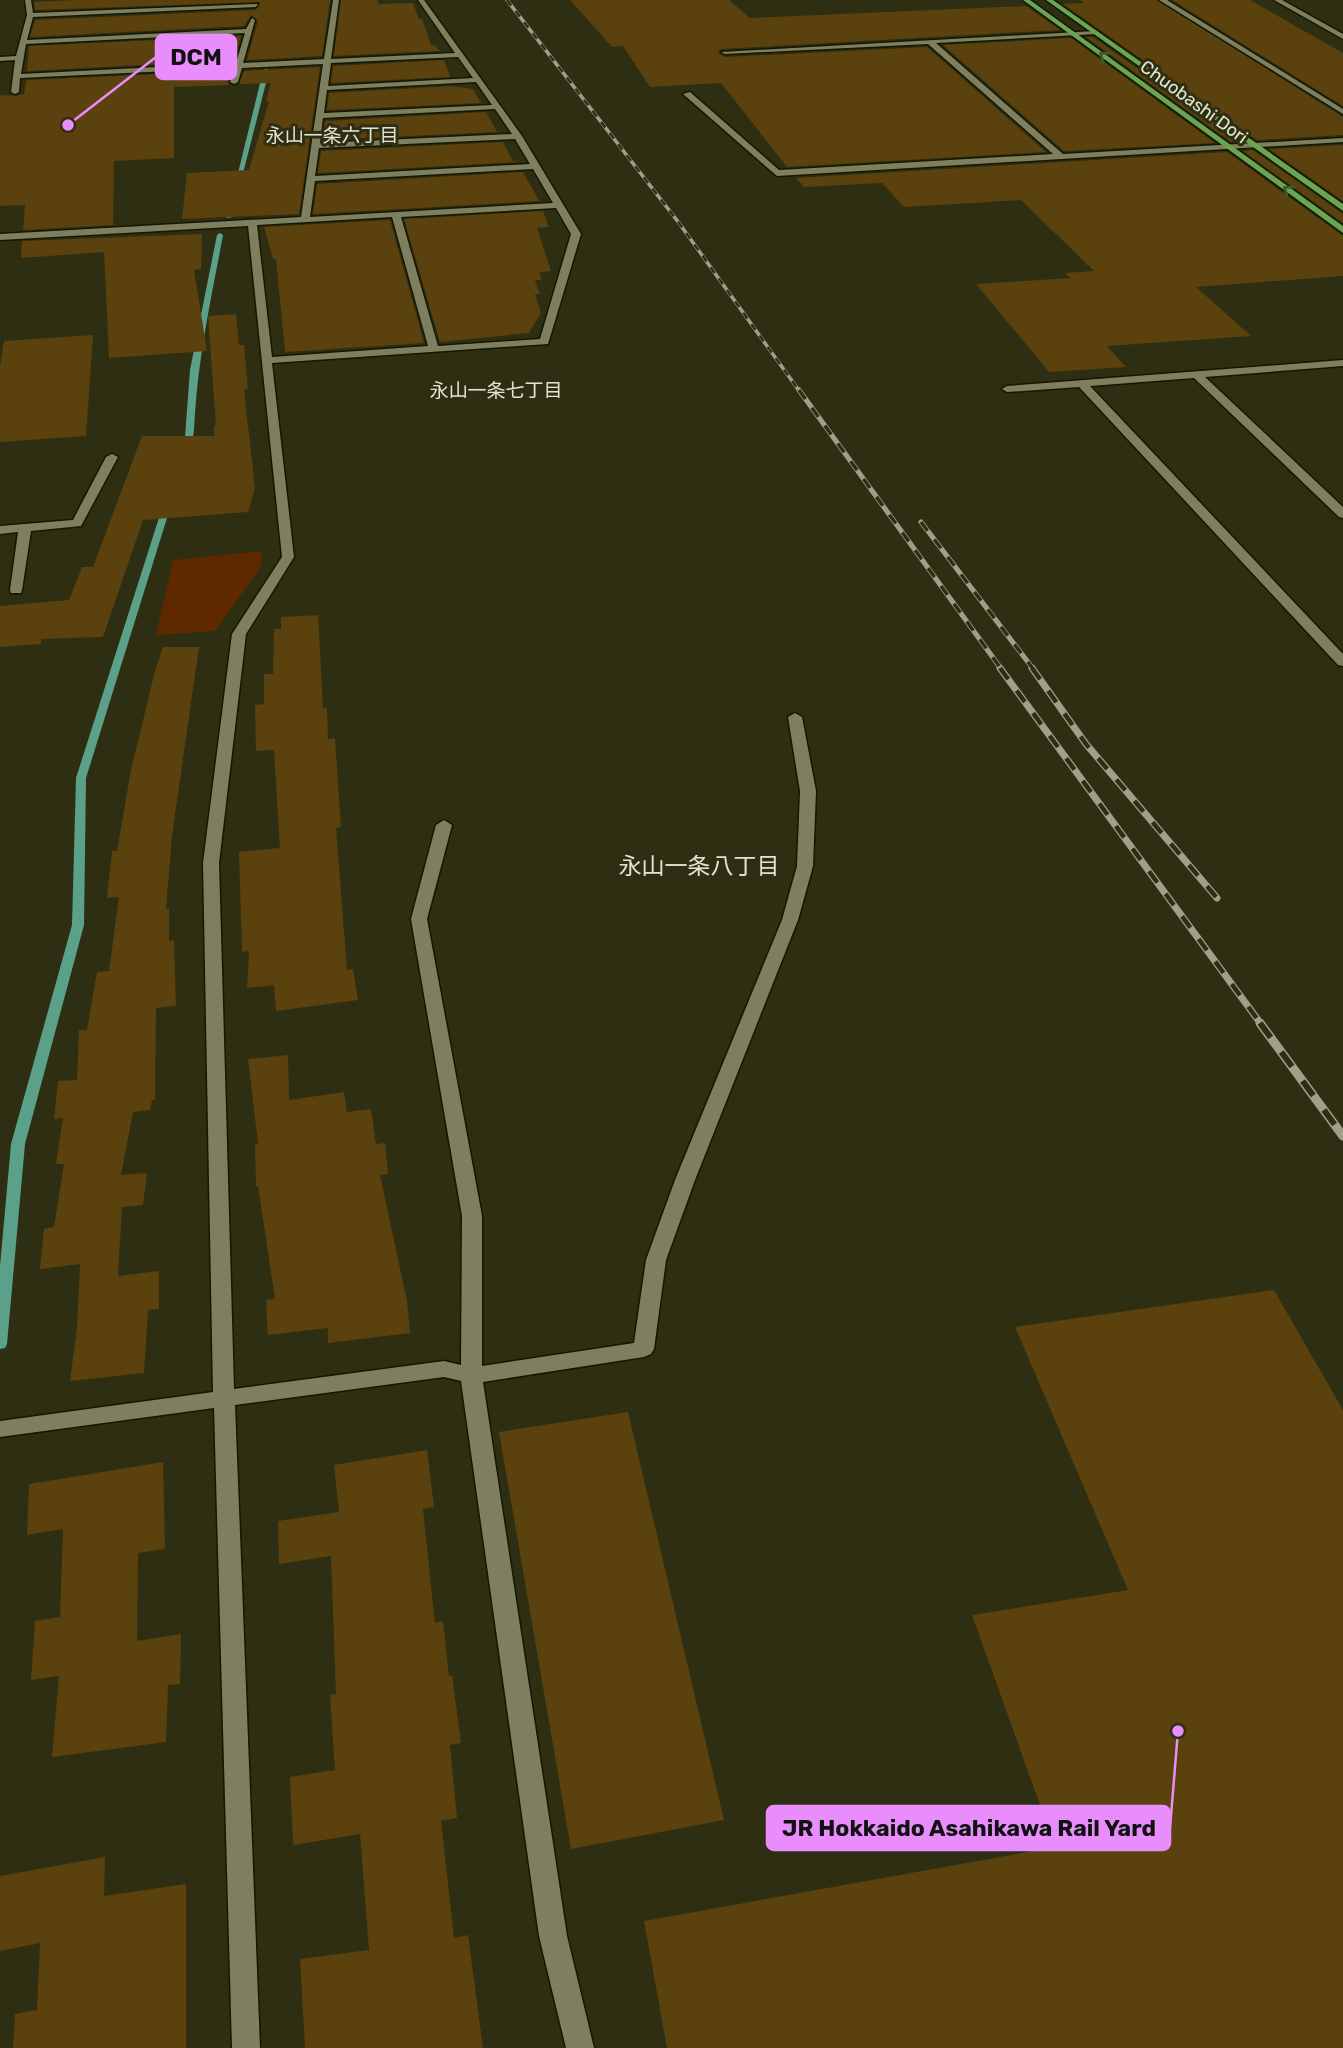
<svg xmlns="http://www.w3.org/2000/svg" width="1343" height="2048" font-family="Rubik,'Noto Sans JP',sans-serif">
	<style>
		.green { fill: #5f2900 }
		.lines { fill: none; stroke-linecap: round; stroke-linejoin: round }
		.stream { fill: #5ba189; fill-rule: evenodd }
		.building { fill: #5a410d }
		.minor-casing { stroke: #161700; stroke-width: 3 }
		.major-casing { stroke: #161700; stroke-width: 3 }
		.minor { fill: #7d7f5f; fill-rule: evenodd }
		.major { fill: #6aa554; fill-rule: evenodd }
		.rail-far3-casing { stroke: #9ea08a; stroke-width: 3.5 }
		.rail-far2-casing { stroke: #9ea08a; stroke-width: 5 }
		.rail-far1-casing { stroke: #9ea08a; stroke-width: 7 }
		.rail-casing { stroke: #9ea08a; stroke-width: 9 }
		.rail-far3 { stroke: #2e2f12; stroke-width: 2.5; stroke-dasharray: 7; stroke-linecap: butt }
		.rail-far2 { stroke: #2e2f12; stroke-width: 3.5; stroke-dasharray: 11; stroke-linecap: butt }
		.rail-far1 { stroke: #2e2f12; stroke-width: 4.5; stroke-dasharray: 14; stroke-linecap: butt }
		.rail { stroke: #2e2f12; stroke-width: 6; stroke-dasharray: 18; stroke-linecap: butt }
		.oneway { stroke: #435829 }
		.labels { text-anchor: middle; stroke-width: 6; stroke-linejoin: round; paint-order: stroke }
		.far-street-label { font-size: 18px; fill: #e2e4d2; stroke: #2e2f12 }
		.far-neighbourhood-label { font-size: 19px; fill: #e2e4d2; stroke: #2e2f12 }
		.neighbourhood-label { font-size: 23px; fill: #e2e4d2; stroke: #2e2f12 }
		.leader { fill: none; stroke: #ea8dfc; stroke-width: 2.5 }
		.callout-dot { fill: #ea8dfc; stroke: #2e2f12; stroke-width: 2.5 }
		.callout { fill: #ea8dfc; stroke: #ea8dfc; stroke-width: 2.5 }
		.callout-label { font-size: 23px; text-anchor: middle; font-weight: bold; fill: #111 }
	</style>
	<rect width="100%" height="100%" fill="#2e2f12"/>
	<path class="green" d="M263 551 260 568 215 631 156 635 173 560Z"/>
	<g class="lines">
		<path class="stream" d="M266 69 269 71 232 217 227 218 263 71Z
			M220 233 223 235C212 294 199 353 195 413 194 426 195 446 184 453L180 451 185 437 190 370 217 235Z
			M168 499 172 502 86 778 84 925 25 1144 7 1344 5 1348 0 1349V1266L11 1144 72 925 76 778 164 502Z"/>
	</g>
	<path class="building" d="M74 0H330L322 56 247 60 258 21 251 15 244 26 30 37 35 20 256 10 260 2 35 10 34 2Z
		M341 0H377L379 4 413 3 419 19H422L431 45H435L440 51 334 56Z
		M570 0H729L750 18 1026 6 1060 30 721 49 718 53 725 57 927 47 1046 152 787 167 721 83 650 87 623 46 612 47Z
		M1080 0H1157L1343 117V135L1257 140 1063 4 1084 3Z
		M1172 0H1250L1343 53V106Z
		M241 36 234 60 27 71 29 46Z
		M1086 37H1093L1240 141 1231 142Z
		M1071 38 1215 143 1064 151 943 45Z
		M444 60 450 77 331 83 333 66Z
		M320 67 299 214 182 219 187 173 249 170 269 101H266L271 83 239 84 244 71Z
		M230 71 227 81 229 85 174 87V158L114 161 113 225 23 230 25 205 0 206V95L16 96 24 94 26 80Z
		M453 86 473 89 481 103 327 110 329 93Z
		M486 112 497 132 323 140 325 121Z
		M503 142 513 161 519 162 318 173 321 151Z
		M1343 145V201L1269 149Z
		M1253 150 1343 214V223L1243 151Z
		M1227 152 1343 236V276L1196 287 1251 336 1107 346 1126 367 1049 372 976 284 1071 278 1065 273 1094 271 1021 200 904 207 882 183 804 187 796 178Z
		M523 172 539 201 313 214 317 184Z
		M543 211 549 227 537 228 551 271 539 272 542 280H535L540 294H535L541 313 529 333 440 342 404 219Z
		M390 220 424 343 285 352 276 259H273L264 227Z
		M202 234 201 269 194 270 207 351 109 358 104 252 21 258 22 241Z
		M236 314 239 345H244L248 389 244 390 255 488 248 512 143 520 103 637 41 639V644L0 647V606L69 600 82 567H93L142 436H214V425H216L208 316Z
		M93 335 86 436 0 442V366L4 341Z
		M318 615 323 708H327L328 739 335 738 341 827 336 828 347 970 353 969 358 1000 276 1011 274 985 247 988 249 951 242 952 239 852 280 848 274 750 256 751 255 705 264 704V674H273L274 629H281V617Z
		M163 647H199L172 836 166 909 169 908V941L174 940 176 1006 156 1008 155 1100H152L150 1110 133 1112 121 1175 147 1173 143 1205 122 1207 118 1276 159 1271V1309L148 1310 144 1373 70 1381 77 1328 80 1264 40 1269 44 1229 54 1227 64 1164H56L63 1118 54 1119 58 1081 77 1080 79 1030H87L97 972 109 971 119 897 107 898 112 851H117L131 770 155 671Z
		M288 1055 289 1100 344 1092 347 1112 371 1109 376 1144 385 1143 388 1174 380 1175 407 1301 410 1333 328 1343V1328L268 1335 266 1300 275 1299 258 1186H256L255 1144H258L248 1059Z
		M1274 1290 1343 1410V2048H667L644 1921 1055 1847 972 1615 1128 1590 1015 1327Z
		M628 1412 724 1820 571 1849 499 1432Z
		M427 1450 434 1507 423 1509 435 1623 443 1621 449 1676 452 1675 461 1743 450 1745 457 1818 441 1821 454 1938 468 1935 483 2048H305L300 1959 369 1950 360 1834 293 1845 290 1777 335 1770 330 1695 336 1694 331 1556 279 1564 278 1521 339 1512 334 1465Z
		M163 1462 165 1549 138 1553 137 1641 181 1634 180 1684 168 1685 166 1742 52 1757 59 1676 31 1680 35 1621 60 1617 63 1529 27 1535 29 1484Z
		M105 1857 104 1896 186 1884V2048H13L15 2014 37 2010 40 1943 0 1951V1876Z"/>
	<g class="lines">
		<g class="minor-casing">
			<path id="minor" d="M25 0H31L33 13 258 4 256 7 33 17 27 40 246 29 252 18 255 20 243 63 324 59 333 0H339L331 59 455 53 418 0H424L522 136 581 234 548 344 272 363 294 557 246 634 219 863 234 1389 444 1361 461 1365 462 1216 411 919 436 825 444 820 452 825 427 919 482 1216V1366L634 1343 646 1260 675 1180 782 920 797 866 800 791 788 717 795 713 802 717 816 791 813 866 798 920 695 1180 666 1260 654 1349 651 1354 644 1357 483 1382 567 1936 594 2048H566L539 1936 461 1381 444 1377 235 1405 260 2048H232L214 1408 0 1437V1421L213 1392 203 863 232 634 282 557 248 226 0 240V234L301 217 323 64 242 68 238 82 234 84 230 82 234 68 20 78 19 92 15 94 11 92 15 60 0 61V57L16 56 27 15ZM245 33 236 63 21 74 26 44ZM458 57 473 78 328 86 331 63ZM476 82 492 105 324 113 327 90ZM495 109 512 134 320 143 323 118ZM515 139 530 164 315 176 319 148ZM533 169 553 203 310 217 315 181ZM556 208 571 234 540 339 438 346 401 217ZM392 217 428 346 272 357 257 225Z
				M1159 0H1167L1343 109V114Z
				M1274 0H1282L1343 34V39Z
				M1095 31 1097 34 936 43 1063 154 1343 138V142L777 176 683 94 690 92 779 170 1053 154 928 44 725 54 721 52Z
				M1343 360V366L1205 377 1343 507V518L1339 517 1194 378 1090 386 1343 654V666L1338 665 1079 387 1007 392 1002 389 1007 386Z
				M112 454 118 457 81 526 31 531 22 590 21 593H11L10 590 18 532 0 534V526L73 520 106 457Z"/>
		</g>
		<g class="major-casing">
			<path id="major" d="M1023 0H1030L1343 226V233Z
				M1046 0H1053L1343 204V211Z"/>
		</g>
		<use href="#minor" class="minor"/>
		<use href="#major" class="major"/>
		<g class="rail-far3-casing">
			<path id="rail-far3" d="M507 0 679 223 800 392"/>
		</g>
		<g class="rail-far2-casing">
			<path id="rail-far2" d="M799 390 1002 670
				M921 522 1034 670"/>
		</g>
		<g class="rail-far1-casing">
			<path id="rail-far1" d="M1000 668 1261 1024
				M1032 668 1086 744 1217 898"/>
		</g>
		<g class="rail-casing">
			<path id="rail" d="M1260 1023 1343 1136"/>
		</g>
		<use href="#rail-far3" class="rail-far3"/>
		<use href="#rail-far2" class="rail-far2"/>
		<use href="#rail-far1" class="rail-far1"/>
		<use href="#rail" class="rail"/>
	</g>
	<defs><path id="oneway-chevron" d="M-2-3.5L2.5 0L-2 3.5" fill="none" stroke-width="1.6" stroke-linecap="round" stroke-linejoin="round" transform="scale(1.75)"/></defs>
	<g class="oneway">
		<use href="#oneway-chevron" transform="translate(1104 56) rotate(-144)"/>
		<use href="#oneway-chevron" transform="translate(1288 190) rotate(-144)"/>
	</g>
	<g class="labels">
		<g class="far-street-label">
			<text transform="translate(1194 102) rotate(36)" y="6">Chuobashi Dori</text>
		</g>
		<g class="far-neighbourhood-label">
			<text x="332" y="142">永山一条六丁目</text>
			<text x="496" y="397">永山一条七丁目</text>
		</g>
		<g class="neighbourhood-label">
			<text x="699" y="874">永山一条八丁目</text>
		</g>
	</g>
	<path class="leader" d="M68 125L156 57M1178 1731L1170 1828"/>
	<g class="callout-dot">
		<circle cx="68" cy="125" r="7"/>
		<circle cx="1178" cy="1731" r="7"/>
	</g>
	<g class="callout">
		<rect x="156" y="35" width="80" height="44" rx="7"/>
		<rect x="767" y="1806" width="403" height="44" rx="7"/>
	</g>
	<g class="callout-label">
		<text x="196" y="65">DCM</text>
		<text x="969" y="1836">JR Hokkaido Asahikawa Rail Yard</text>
	</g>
</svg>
